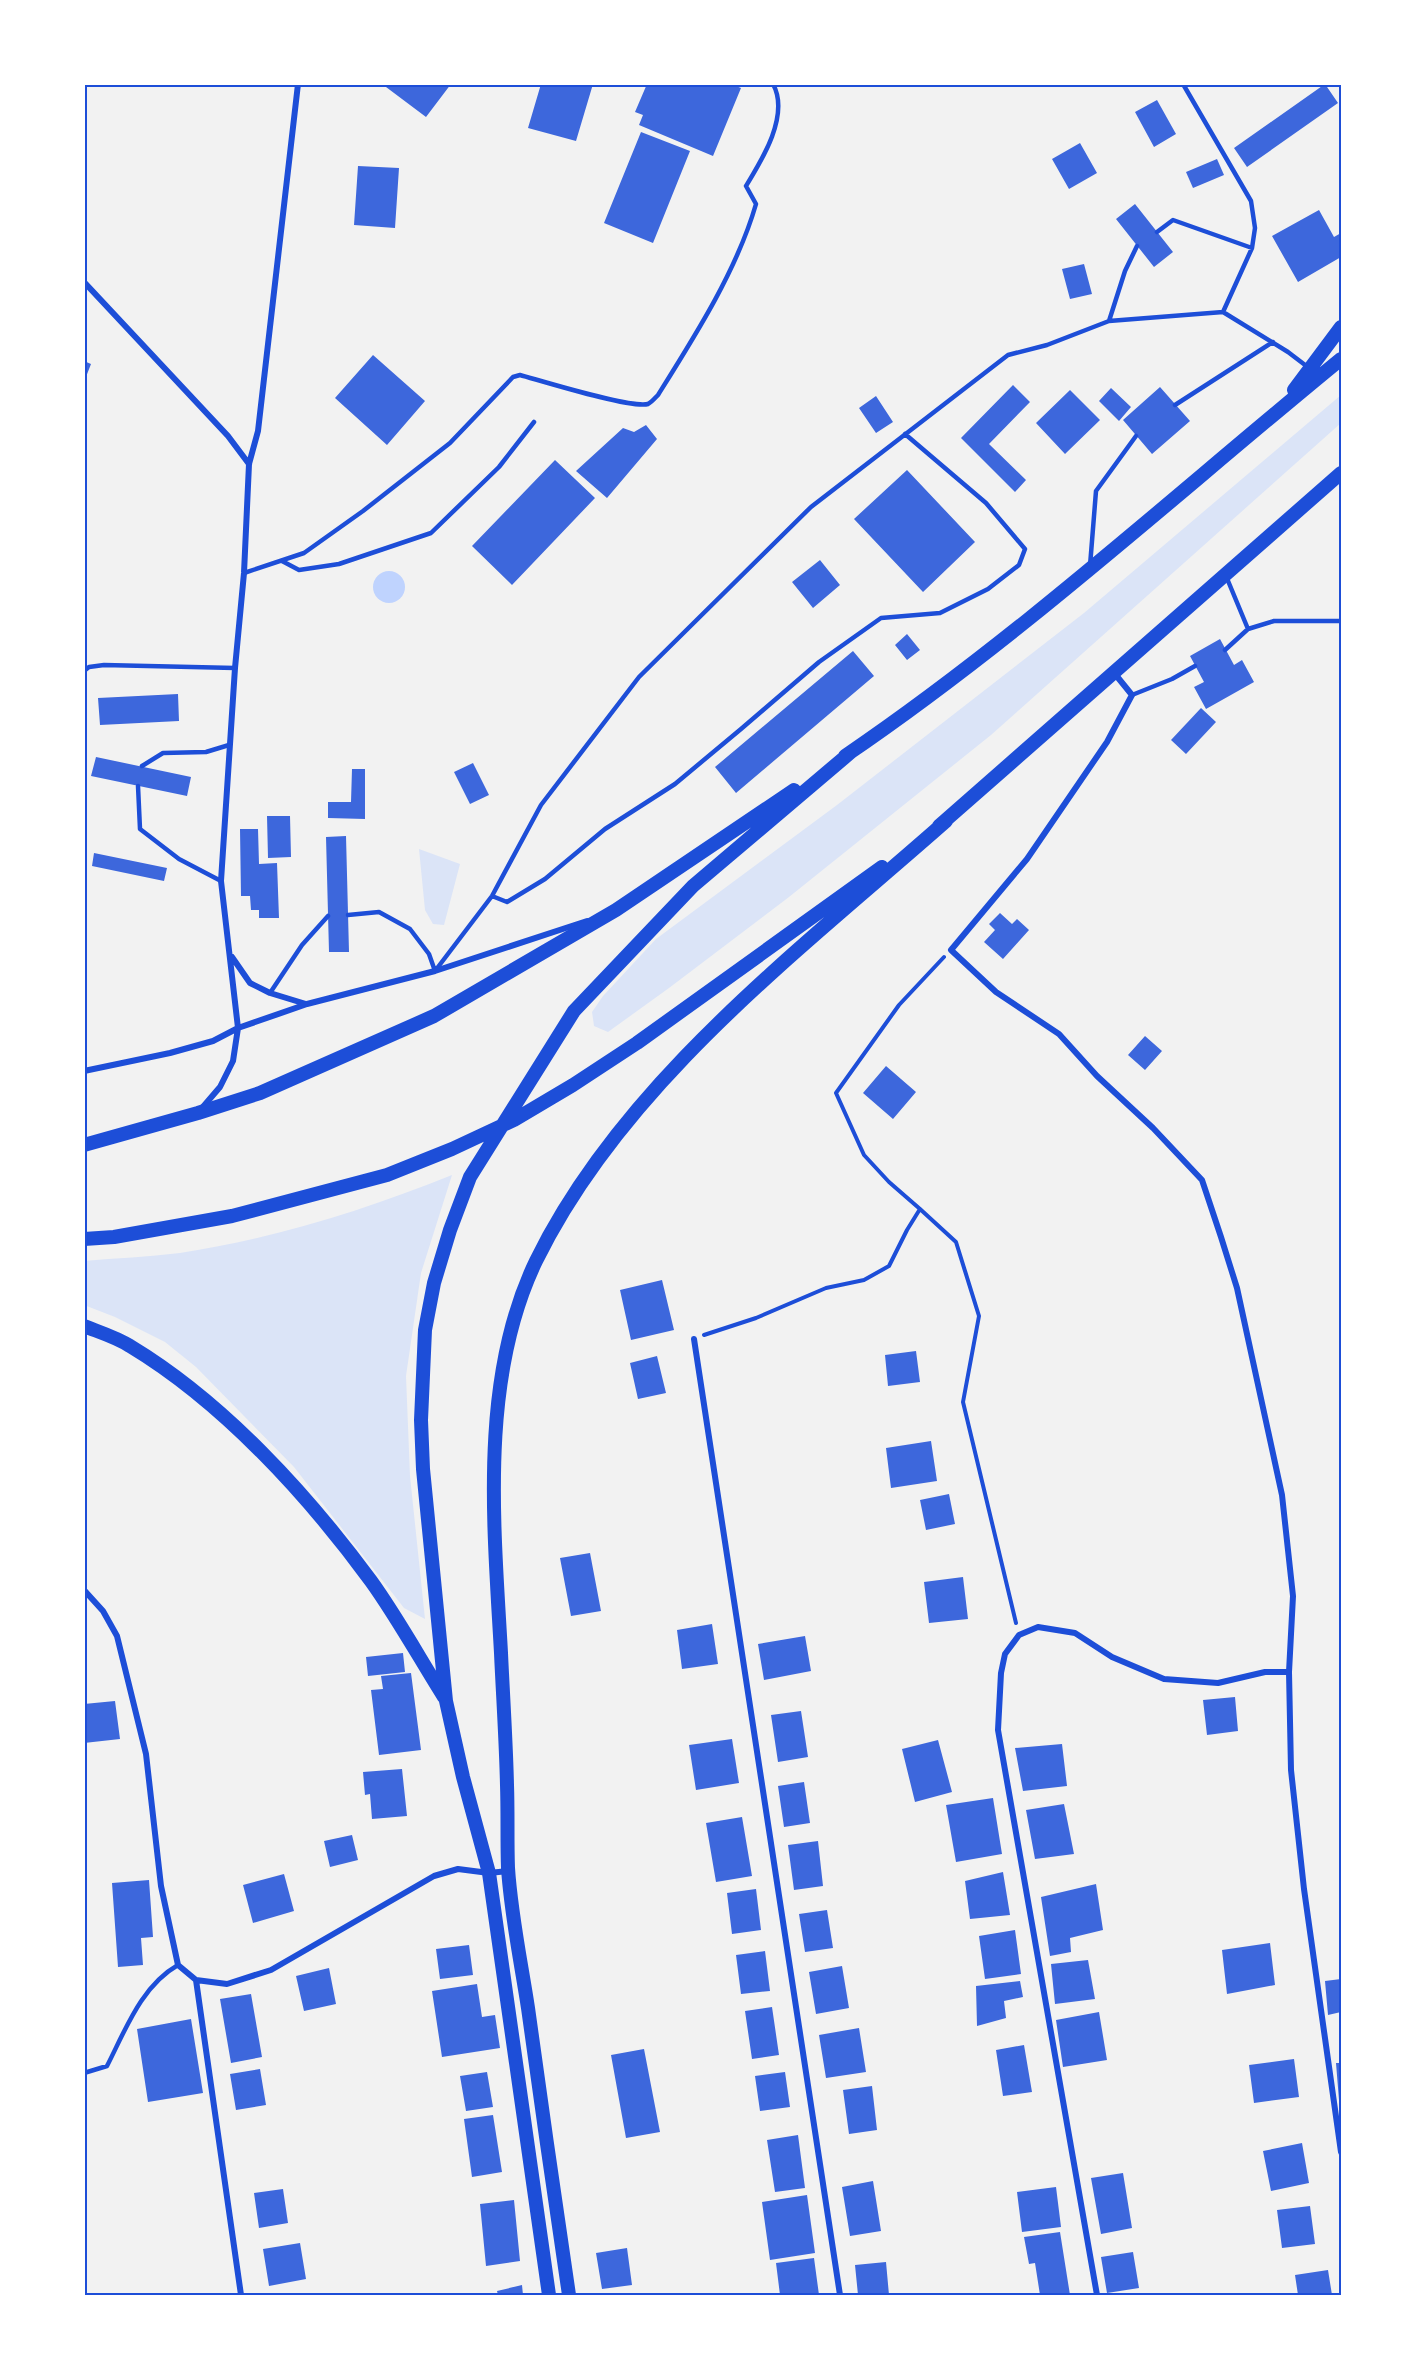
<svg xmlns="http://www.w3.org/2000/svg" width="1425" height="2379" font-family="'Work Sans',sans-serif">
	<style>
		.green { fill: #dbe4f7 }
		.water { fill: #bfd3fe }
		.building { fill: #3d67dc }
		.lines { fill: none; stroke-linecap: round; stroke-linejoin: round }
		.path { stroke: #1d4ed8; stroke-width: 4 }
		.service { stroke: #1d4ed8; stroke-width: 4.5 }
		.minor { stroke: #1d4ed8; stroke-width: 6 }
		.trunk { stroke: #1d4ed8; stroke-width: 14 }
		.neatline { fill: none; stroke: #1d4ed8; stroke-width: 2 }
	</style>
	<rect width="100%" height="100%" fill="#f2f2f2"/>
	<path class="green" d="M1341 395V423L991 735 789 897 669 988 608 1032 594 1026 592 1012 603 996 656 939 837 805 1084 613Z
		M419 849 460 864 444 925 433 924 425 910Z
		M452 1175 421 1273 406 1376 410 1476 425 1619 404 1608 294 1467 196 1367 165 1342 115 1317 84 1305V1261C116 1258 148 1257 180 1253 273 1239 365 1210 452 1175Z"/>
	<path class="water" d="M373 587a16 16 0 1 1 32 0a16 16 0 1 1-32 0Z"/>
	<path class="building" d="M382 84H451L426 117Z
		M541 84H593L576 141 528 128Z
		M647 84H731L741 88 713 156 639 125 643 115 635 112Z
		M1325 84 1338 103 1247 167 1234 148Z
		M1157 100 1176 134 1154 147 1135 112Z
		M641 132 690 151 653 243 604 223Z
		M1080 143 1097 173 1069 189 1052 159Z
		M1217 159 1224 175 1193 188 1186 172Z
		M358 166 399 168 395 228 354 225Z
		M1135 204 1173 252 1154 267 1116 219Z
		M1319 210 1334 237 1341 233V257L1298 282 1272 236Z
		M1084 264 1092 294 1070 299 1062 269Z
		M373 355 425 401 387 445 335 398Z
		M84 361 91 364 84 382Z
		M1013 385 1030 402 989 444 1026 480 1015 492 961 438Z
		M1160 387 1190 421 1152 454 1123 420Z
		M1111 388 1131 407 1119 421 1099 401Z
		M1070 390 1100 420 1065 454 1036 423Z
		M876 396 893 422 876 433 859 408Z
		M646 425 657 439 607 498 576 471 623 428 634 432Z
		M555 460 595 498 512 585 472 546Z
		M907 470 975 542 923 592 854 519Z
		M820 560 840 585 813 608 792 582Z
		M907 634 920 650 907 660 895 645Z
		M1220 639 1234 665 1242 660 1254 682 1206 709 1194 687 1204 682 1190 656Z
		M853 651 874 676 736 793 715 767Z
		M178 694 179 721 100 725 98 698Z
		M1201 708 1216 722 1186 754 1171 740Z
		M96 757 191 777 187 796 91 776Z
		M473 763 489 795 470 804 454 772Z
		M352 769H365V819L328 818V802H351Z
		M267 816H290L291 857 268 858Z
		M240 829H258L259 864 277 863 279 918H259V910H251L250 896H241Z
		M346 836 349 952H329L326 837Z
		M94 853 167 868 164 881 92 866Z
		M1000 913 1012 924 1017 919 1029 930 1003 959 984 942 995 930 989 924Z
		M1145 1036 1162 1051 1145 1070 1128 1055Z
		M886 1066 916 1092 893 1119 863 1093Z
		M662 1280 674 1330 631 1340 620 1290Z
		M916 1351 920 1382 888 1386 885 1355Z
		M657 1356 666 1393 638 1399 630 1363Z
		M931 1441 937 1481 891 1488 886 1448Z
		M949 1494 955 1524 926 1530 920 1500Z
		M590 1553 601 1611 571 1616 560 1558Z
		M963 1577 968 1619 929 1623 924 1582Z
		M712 1624 718 1664 682 1669 677 1630Z
		M805 1636 811 1671 764 1680 758 1644Z
		M403 1653 405 1672 368 1676 366 1657Z
		M411 1673 421 1750 379 1755 371 1690 383 1689 381 1676Z
		M1235 1697 1238 1731 1207 1735 1203 1700Z
		M115 1701 120 1739 84 1743V1704Z
		M801 1711 808 1757 778 1762 771 1715Z
		M732 1739 739 1783 696 1790 689 1745Z
		M938 1740 952 1792 915 1802 902 1749Z
		M1062 1744 1067 1786 1023 1791 1015 1748Z
		M402 1769 407 1816 372 1819 370 1794 365 1795 363 1772Z
		M804 1782 810 1823 784 1827 778 1786Z
		M993 1798 1002 1854 956 1862 946 1805Z
		M1064 1804 1074 1854 1035 1859 1026 1810Z
		M742 1817 752 1876 716 1882 706 1823Z
		M352 1835 358 1860 330 1867 324 1841Z
		M818 1841 823 1886 794 1890 788 1845Z
		M1003 1872 1010 1915 970 1919 965 1881Z
		M284 1874 294 1911 253 1923 243 1885Z
		M149 1880 153 1937 141 1938 143 1965 118 1967 112 1883Z
		M1096 1884 1103 1930 1070 1938 1071 1952 1050 1956 1041 1897Z
		M756 1889 761 1930 732 1934 727 1893Z
		M827 1910 833 1948 805 1952 799 1914Z
		M1015 1930 1021 1974 985 1979 979 1936Z
		M1270 1943 1275 1985 1227 1994 1222 1950Z
		M469 1945 473 1975 440 1979 436 1949Z
		M765 1951 770 1991 741 1994 736 1955Z
		M1088 1960 1095 1999 1055 2004 1051 1964Z
		M842 1966 849 2008 816 2014 809 1972Z
		M329 1968 336 2004 304 2011 296 1976Z
		M1341 1979V2012L1328 2015 1325 1981Z
		M1020 1981 1023 1997 1004 2001 1006 2018 977 2026 976 1986Z
		M477 1984 482 2017 495 2015 500 2048 442 2057 432 1991Z
		M251 1994 262 2057 231 2063 220 1999Z
		M772 2007 779 2055 752 2059 745 2011Z
		M1099 2012 1107 2060 1063 2067 1056 2020Z
		M191 2019 203 2093 148 2102 137 2029Z
		M859 2028 866 2072 826 2078 819 2035Z
		M1024 2045 1032 2092 1003 2096 996 2050Z
		M644 2049 660 2132 626 2138 611 2055Z
		M1294 2059 1299 2097 1254 2103 1249 2065Z
		M1336 2063H1341V2100H1339Z
		M260 2069 266 2105 236 2110 230 2074Z
		M487 2072 493 2107 466 2111 460 2076Z
		M785 2072 790 2107 760 2111 755 2076Z
		M872 2086 877 2130 849 2134 843 2090Z
		M493 2115 502 2172 472 2177 464 2119Z
		M798 2135 805 2188 775 2192 767 2140Z
		M1302 2143 1309 2183 1271 2191 1263 2151Z
		M1123 2173 1132 2228 1101 2234 1091 2178Z
		M873 2181 881 2231 850 2236 842 2187Z
		M1056 2187 1061 2227 1022 2232 1017 2192Z
		M283 2189 288 2223 259 2228 254 2193Z
		M807 2195 815 2253 770 2260 762 2202Z
		M514 2200 520 2261 486 2266 480 2204Z
		M1310 2206 1315 2244 1282 2248 1277 2210Z
		M1060 2232 1070 2295H1040L1035 2263 1029 2264 1024 2237Z
		M300 2243 306 2279 269 2286 263 2249Z
		M627 2248 632 2285 602 2289 596 2253Z
		M1133 2252 1139 2288 1107 2293 1101 2257Z
		M814 2258 819 2295H780L776 2263Z
		M886 2262 889 2295H858L855 2265Z
		M1328 2270 1332 2295H1298L1295 2275Z
		M522 2285 523 2295H498L497 2291Z"/>
	<g class="lines">
		<path class="path" d="M920 1209 889 1182 864 1155 836 1093 899 1005 944 957
			M704 1335 756 1318 826 1288 864 1280 889 1266 907 1230 920 1209 956 1242 979 1316 963 1402 1016 1623"/>
		<path class="service" d="M1183 84 1251 201 1255 228 1252 248 1223 312
			M1157 232 1173 220 1252 248
			M1109 321 1125 271 1137 246
			M1175 405 1273 342
			M282 561 299 570 339 564 431 533 499 467 534 422
			M1090 566 1096 491 1136 436
			M244 573 304 553 363 511 450 443 513 377 520 375C542 381 632 409 648 404 652 402 655 398 658 395 695 336 737 270 756 204L746 186C762 160 790 115 773 84
			M1226 576 1248 629
			M1225 650 1248 629 1274 621H1341
			M84 671 89 667 104 665 235 668
			M1132 695 1172 679 1195 666
			M142 766 163 753 206 752 229 745
			M138 786 140 829 179 859 221 881
			M492 896 507 902 545 879 605 829 675 784 741 729 819 662 881 618 940 613 988 589 1019 565 1025 549 986 503 905 434
			M348 915 379 912 410 929 429 954 435 971
			M435 971 492 896 541 805 639 677 811 507 1008 355 1047 345 1109 321 1223 312 1288 352 1309 368
			M270 993 302 945 328 916
			M84 2073 107 2066C125 2031 141 1986 178 1965"/>
		<path class="minor" d="M84 282 228 436 249 464
			M1115 674 1132 695 1107 742 1027 859 951 950 996 992 1059 1034 1097 1076 1153 1128 1202 1180 1221 1237 1237 1288 1282 1495 1293 1596 1289 1672 1291 1770 1304 1889 1341 2152
			M232 957 250 983 270 993 306 1004
			M84 1071 170 1053 213 1041 238 1028 307 1004 435 971 587 921
			M202 1108 220 1087 233 1061 238 1028 221 881 235 668 244 573 249 464 258 431 298 84
			M694 1339 840 2295
			M84 1590 103 1611 117 1636 146 1754 161 1886 178 1965 196 1980 227 1984 271 1970 434 1876 458 1869 489 1873 508 1871
			M196 1980 241 2295
			M1097 2295 998 1730 1001 1673 1005 1654 1019 1635 1038 1627 1075 1633 1112 1657 1164 1679 1218 1683 1265 1672H1289"/>
		<path class="trunk" d="M1294 390 1341 327
			M845 756C1020 637 1177 493 1341 359
			M939 826 1341 473
			M84 1145 198 1113 260 1093 434 1016 616 910 794 790
			M84 1239 114 1237 232 1216 387 1175 452 1149 514 1120 573 1085 637 1043 882 867
			M84 1326C99 1332 116 1337 130 1346 223 1402 307 1494 371 1581 397 1617 420 1659 444 1697
			M549 2295 489 1873 463 1777 446 1701 423 1469 421 1420 425 1330 434 1283 450 1230 470 1177 574 1011 693 886 851 752
			M569 2295C555 2199 541 2104 528 2008 521 1962 511 1915 508 1868 507 1841 508 1813 507 1785 506 1741 503 1697 501 1653 494 1526 479 1379 536 1261 623 1083 800 950 946 821"/>
	</g>
	<rect width="1425" height="2379" fill="none" stroke="#ffffff" stroke-width="171"/>
	<rect x="86" y="86" width="1254" height="2208" class="neatline"/>
</svg>
